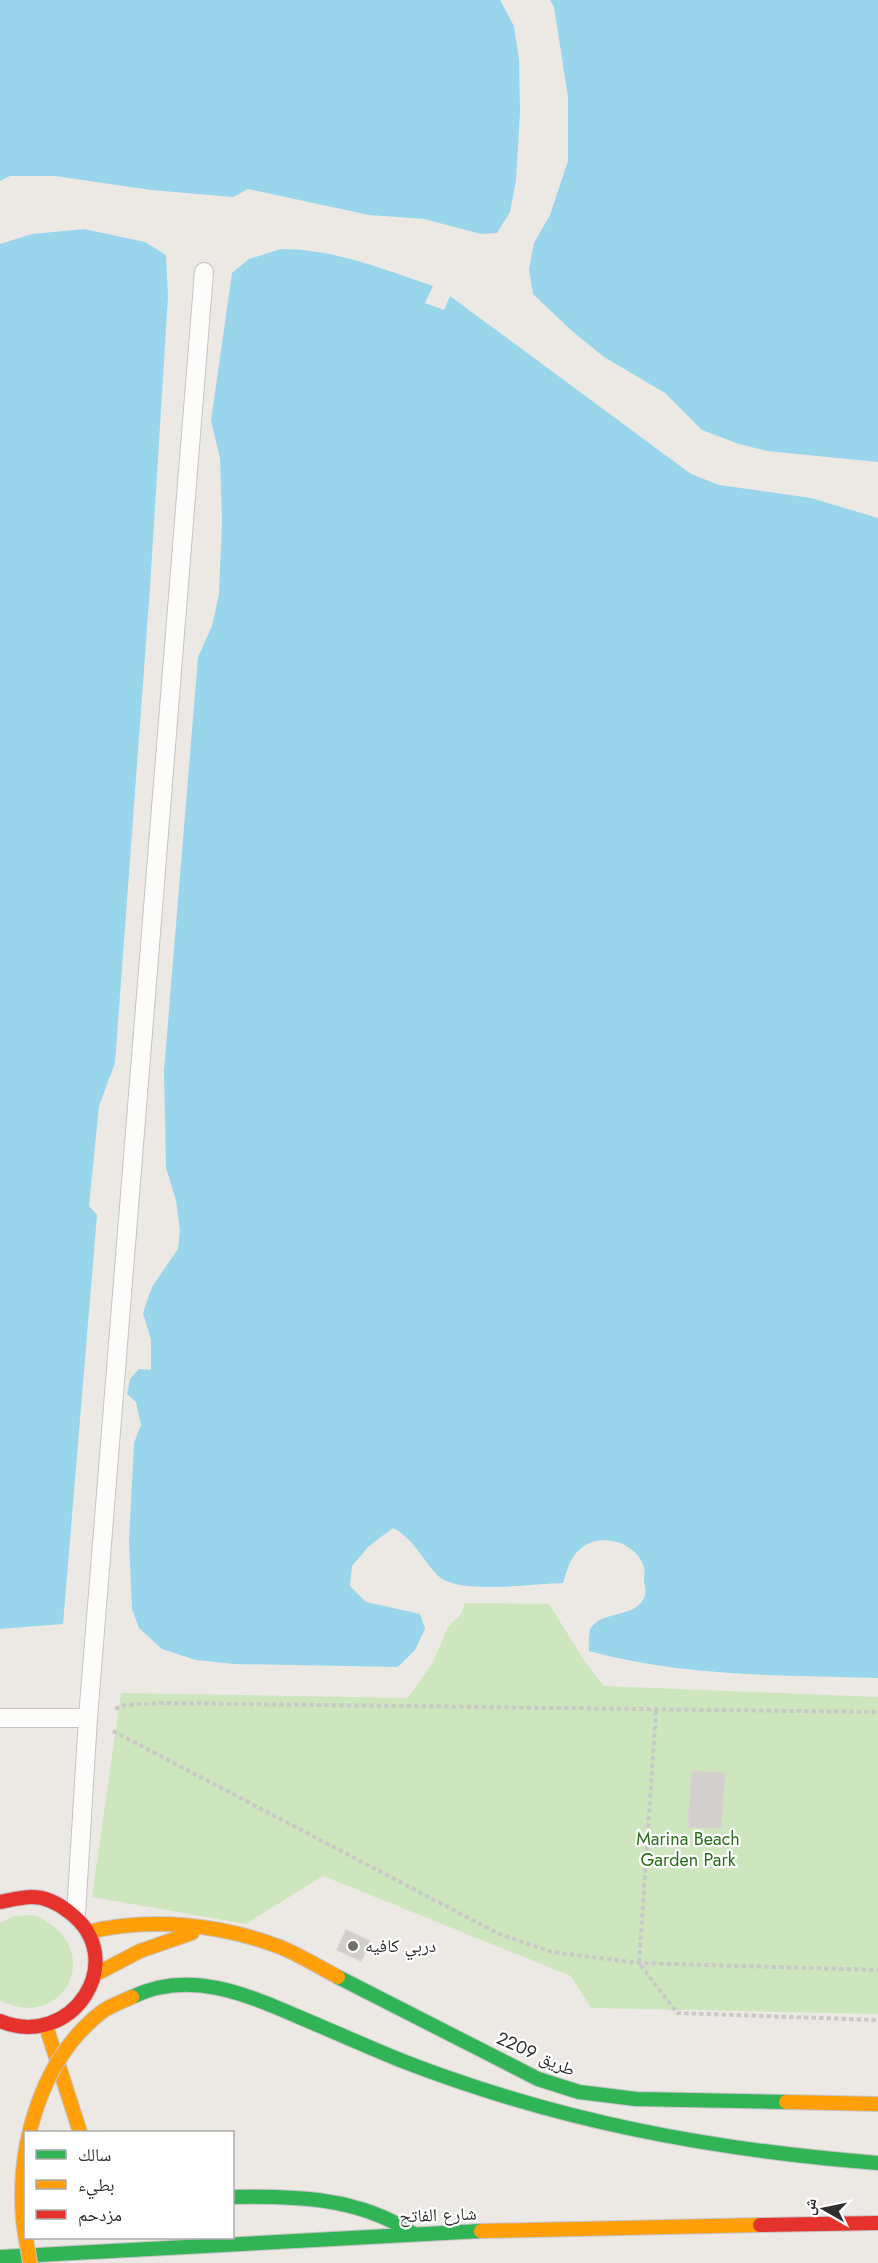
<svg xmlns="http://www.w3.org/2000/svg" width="878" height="2263" font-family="Jost,'Noto Naskh Arabic',sans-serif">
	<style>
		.green { fill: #cee6be }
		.water { fill: #99d6ec }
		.building { fill: #d1cecb; stroke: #d7d4d0; stroke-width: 1.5 }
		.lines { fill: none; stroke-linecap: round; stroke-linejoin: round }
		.lane-casing { stroke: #c5c4c5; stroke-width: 20 }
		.fast-casing { stroke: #c5c4c5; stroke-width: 16 }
		.slow-casing { stroke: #c5c4c5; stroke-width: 16 }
		.jam-casing { stroke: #c5c4c5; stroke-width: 16 }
		.path { stroke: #c9c9c8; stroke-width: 4; stroke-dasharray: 4.5 3; stroke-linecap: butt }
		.lane { stroke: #fcfcfb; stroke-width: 18 }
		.fast { stroke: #30b455; stroke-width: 14 }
		.slow { stroke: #ff9f0a; stroke-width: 14 }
		.jam { stroke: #e5322d; stroke-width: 14 }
		.fast-bridge-casing { stroke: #c6c5c4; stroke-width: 16; stroke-linecap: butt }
		.slow-bridge-casing { stroke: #c6c5c4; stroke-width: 16; stroke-linecap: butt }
		.fast-bridge { stroke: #30b455; stroke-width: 14 }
		.slow-bridge { stroke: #ff9f0a; stroke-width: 14 }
		.poi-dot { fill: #706f6e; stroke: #fff; stroke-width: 2 }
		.labels { text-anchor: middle; stroke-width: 4.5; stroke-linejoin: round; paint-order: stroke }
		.park-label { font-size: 18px; fill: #2c6e1b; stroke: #fff }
		.poi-label { font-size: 18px; fill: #2e2e2e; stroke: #fff; text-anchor: start }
		.street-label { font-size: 18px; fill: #2e2e2e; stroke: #fff }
	</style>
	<rect width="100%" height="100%" fill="#ece8e4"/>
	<path class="green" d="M465 1603 549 1604 586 1663 604 1686 878 1697V2014L591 2008 571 1976 323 1876 246 1924 92 1897 121 1693 408 1698 433 1662 448 1627 461 1614Z
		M34 1915C111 1948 61 2034 0 2000V1923L14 1916Z"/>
	<path class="water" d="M0 0H500L514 26 519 60 520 112 516 180 510 212 497 233 481 234 424 219 369 215 248 189 233 197 151 190 55 176H10L0 181Z
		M550 0H878V462L767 451 739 444 702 430 665 393 604 357 572 331 533 294 529 269 534 243 550 215 568 161V97L554 7Z
		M84 229 145 242 166 255 168 296 150 588 115 1063 99 1106 89 1206 97 1215 63 1624 0 1629V244L32 234Z
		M281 249C335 249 382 269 433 286L425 303 444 310 450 296 691 474 719 485 811 498 878 518V1678C781 1675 683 1677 589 1651 589 1644 588 1633 591 1628 601 1610 638 1619 645 1595 646 1592 645 1585 644 1581 644 1577 645 1571 644 1567 636 1541 598 1531 579 1550 569 1559 567 1571 563 1583 534 1584 469 1593 444 1580 427 1570 417 1540 393 1528L369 1546 352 1566 350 1586 366 1602 420 1614 425 1629 415 1650 398 1667 234 1664 196 1660 162 1649 139 1628 132 1609 129 1541 134 1443 141 1425 136 1402 127 1394 130 1379 139 1369 151 1370V1340L143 1313 152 1287 178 1249 180 1231 176 1200 166 1168 164 1071 198 657 212 626 219 594 222 521 220 458 211 421 232 273 249 259Z"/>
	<path class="building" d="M692 1771 725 1773 721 1828 688 1827Z
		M346 1930 370 1941 361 1961 337 1950Z"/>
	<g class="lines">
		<g class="lane-casing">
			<path id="lane" d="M0 1718H88
				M76 1914 88 1718 204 272"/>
		</g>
		<g class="fast-casing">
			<path id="fast" d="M338 1977 538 2079 579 2092 636 2099 786 2102
				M400 2060C556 2121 711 2150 878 2163
				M232 2197C294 2196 359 2197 412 2233
				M0 2257 481 2231"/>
		</g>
		<g class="slow-casing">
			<path id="slow" d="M88 1932C151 1917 220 1924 280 1947 300 1955 319 1967 338 1977
				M94 1975 140 1951 192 1933
				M46 2026 80 2132
				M786 2102 878 2104
				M481 2231 760 2225"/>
		</g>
		<g class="jam-casing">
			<path id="jam" d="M0 1902C10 1900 22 1897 32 1897 45 1897 59 1904 69 1912 132 1959 72 2051 0 2021
				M760 2225 878 2223"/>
		</g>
		<path class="path" d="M115 1709 125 1705 160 1703 878 1712
			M656 1711 639 1963 677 2013 878 2020
			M113 1731 499 1934 552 1952 639 1963 878 1970"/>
		<use href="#lane" class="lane"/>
		<use href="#fast" class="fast"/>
		<use href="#slow" class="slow"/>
		<use href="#jam" class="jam"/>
		<g class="fast-bridge-casing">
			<path id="fast-bridge" d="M132 1997C188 1969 246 1994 299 2017 332 2031 366 2046 400 2060"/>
		</g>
		<g class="slow-bridge-casing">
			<path id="slow-bridge" d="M30 2263C28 2248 24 2233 23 2218 17 2144 42 2057 103 2011 112 2005 123 2001 132 1997"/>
		</g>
		<use href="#fast-bridge" class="fast-bridge"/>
		<use href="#slow-bridge" class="slow-bridge"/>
	</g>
	<circle class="poi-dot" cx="353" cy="1946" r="6"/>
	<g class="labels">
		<g class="park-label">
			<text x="688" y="1845">Marina Beach<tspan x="688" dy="21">Garden Park</tspan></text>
		</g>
		<g class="poi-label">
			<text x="365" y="1952">دربي كافيه</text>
		</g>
		<g class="street-label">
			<text transform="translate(536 2054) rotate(24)" y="6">طريق 2209</text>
			<text transform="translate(438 2215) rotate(-2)" y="6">شارع الفاتح</text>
		</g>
	</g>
	<rect x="24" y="2131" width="210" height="108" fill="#ffffff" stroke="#ababab" stroke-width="1.5"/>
	<rect x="36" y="2150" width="30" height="9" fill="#30b455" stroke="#ababab" stroke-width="1.5"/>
	<text x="78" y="2161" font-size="18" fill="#2e2e2e">سالك</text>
	<rect x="36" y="2180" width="30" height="9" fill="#ff9f0a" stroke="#ababab" stroke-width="1.5"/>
	<text x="78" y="2191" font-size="18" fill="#2e2e2e">بطيء</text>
	<rect x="36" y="2210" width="30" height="9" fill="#e5322d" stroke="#ababab" stroke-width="1.5"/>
	<text x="78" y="2221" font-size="18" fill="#2e2e2e">مزدحم</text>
	<g transform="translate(824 2209) rotate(279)" stroke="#ffffff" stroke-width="4.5" paint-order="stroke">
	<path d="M0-4.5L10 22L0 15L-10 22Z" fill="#2e2e2e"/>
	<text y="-9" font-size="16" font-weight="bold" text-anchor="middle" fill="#2e2e2e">ش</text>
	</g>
</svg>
